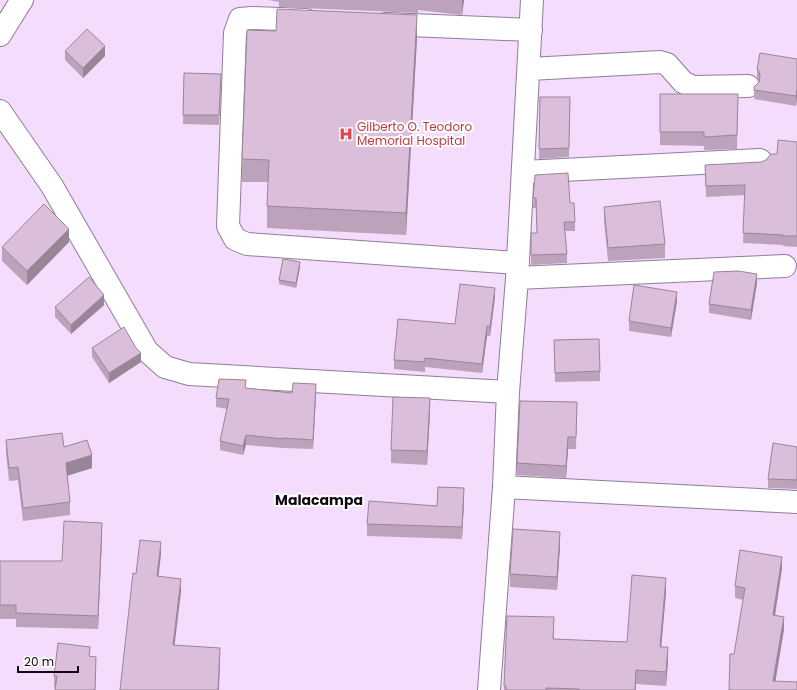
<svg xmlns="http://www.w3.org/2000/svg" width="797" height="690" font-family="Poppins,sans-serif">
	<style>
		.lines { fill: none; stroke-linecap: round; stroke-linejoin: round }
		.minor-casing { stroke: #927c99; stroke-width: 24 }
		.minor { stroke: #fff; stroke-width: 22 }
		.wall { fill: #bca3bb }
		.shaded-wall { fill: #998598 }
		.building { fill: #dbbed9; stroke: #998598 }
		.labels { text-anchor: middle; stroke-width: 4; stroke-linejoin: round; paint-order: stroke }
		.health-label { font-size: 12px; fill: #be3a42; stroke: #fff; text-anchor: start }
		.quarter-label { font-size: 14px; font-weight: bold; fill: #100812; stroke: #fff }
	</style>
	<rect width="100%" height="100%" fill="#f4dcfc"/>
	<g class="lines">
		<g class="minor-casing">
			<path id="minor" d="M306 20 252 18 240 19 235 33 228 226 235 239 247 244 518 263
				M386 24 531 30
				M0 35 18 6 22 0
				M529 69 660 62 667 64 683 82 693 87 748 86
				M0 111 52 186 147 351 165 367 189 374 508 392
				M523 172 760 160
				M517 278 785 266
				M504 487 797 502
				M489 690 504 487 508 392 517 278 532 0"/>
		</g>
		<use href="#minor" class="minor"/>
	</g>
	<path class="wall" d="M268 0H464L462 15 418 10V13L279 7V2Z
		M417 38 406 235 267 228V206L268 182H242V159Z
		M65 51 105 56 83 78 65 60Z
		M797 59V97L796 106 754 99V90L759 82 757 78V69Z
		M184 73 221 84 219 125 183 124Z
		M660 94H738L737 149 704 150V146L660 145Z
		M540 97H570L569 157 539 159Z
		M797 142V247L783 246V245L743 243 745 195 706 197 705 165 761 162 766 160Z
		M535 175 570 203 575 222V231H565L567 254V263L531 265V255L537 233 536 208H533Z
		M604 207 665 244V258L608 261 604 221Z
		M69 242 27 285 2 261V247Z
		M300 267 296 288 279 284V280Z
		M757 283 751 320 709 313V304Z
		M495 297 490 336H487L482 373 425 367V372L394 369V360L455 324Z
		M677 301 671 337 629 331V321Z
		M104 305 71 334 55 317V307Z
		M554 340 600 371V381L555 382Z
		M92 348 141 362 109 383 92 357Z
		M246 388 292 393 316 394 313 449 283 448 246 445 243 455 220 450V441L227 409 216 407V398Z
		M577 402 576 449H568L566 478 517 475V463Z
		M430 412 427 465 391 463V450Z
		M6 440 64 447 92 468 67 476 70 502V515L23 521 18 480 9 481 6 453Z
		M797 447V489L768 488V479Z
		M464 501 462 539 367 536V524L437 506Z
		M102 536 98 629 16 627V619H0V561H62Z
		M560 546 557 590 510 587V574Z
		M782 568 775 616 784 629 775 681 729 690 743 600 735 598V586Z
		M666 592 661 647 668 661 666 686 636 684V690H504L507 616 554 631V639L627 642Z
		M90 656 96 668 95 690H55V687H54V676Z"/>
	<path class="shaded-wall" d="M462 0H464L462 15Z
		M417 15V38L406 235V213Z
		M105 46V56L83 78V68Z
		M797 88V97L796 106V96Z
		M69 229V242L27 285V271Z
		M300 262V267L296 288V283Z
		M757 274V283L751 320V310Z
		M495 288V297L490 336V327Z
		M677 292V301L671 337V328Z
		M104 295V305L71 334V325Z
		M487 326V336L482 373V364Z
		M141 353V362L109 383V373Z
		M316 384V394L313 449V440Z
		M430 398V412L427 465V451Z
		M246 435V445L243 455V446Z
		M568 437V449L566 478V466Z
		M92 455V468L66 476V463Z
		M464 488V501L462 539V527Z
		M102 523V536L98 629V616Z
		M560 532V546L557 590V577Z
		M161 542V555L157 589V576Z
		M782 557V568L773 627V615Z
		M666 578V592L660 661V647Z
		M181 579V592L173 658V645Z
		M784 617V629L774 690 773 681Z
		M668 647V661L666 686V672Z
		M220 648V661L219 690H218Z
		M636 670V690H635Z"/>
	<path class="building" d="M277 9 417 15 406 213 267 206 269 160 242 159 247 30 276 31Z
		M87 29 105 46 83 68 65 51Z
		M760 53 797 59V88L796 96 754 90V87L759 82 760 77 759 71 757 69Z
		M184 73 221 74 219 115H183Z
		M660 94H738L737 135 704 137V132H660Z
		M540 97H570L569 148 539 149Z
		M778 140 797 142V236H783V235L743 233 745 185 706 186 705 165 761 162 766 160 771 154H777Z
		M568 173 570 203H574L575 222H564L567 254 531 255V233H537L536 198H533L535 175Z
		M660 201 665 244 608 248 604 207Z
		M44 204 69 229 27 271 2 247Z
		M283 259 300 262 296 283 279 280Z
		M738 271 757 274 751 310 709 304 714 272Z
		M89 277 104 295 71 325 55 307Z
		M460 284 495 288 490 327 487 326 482 364 425 358V362L394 360 398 319 455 324Z
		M634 285 677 292 671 328 629 321Z
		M124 327 136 348 141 353 109 373 92 348Z
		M599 339 600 371 555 373 554 340Z
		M219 379 246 380 245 388 292 393 293 383 316 384 313 440 283 438V439L246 435 243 446 220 441 229 399 216 398Z
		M393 397 430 398 427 451 391 450Z
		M520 401 577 402 576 437H568L566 466 517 463Z
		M62 433 64 447 87 440 92 455 66 463 70 502 23 508 18 467 9 468 6 440Z
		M773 443 797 447V480L768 479Z
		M438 487 464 488 462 527 367 524 369 501 437 506Z
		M64 521 102 523 98 616 16 613V605H0V561H62Z
		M513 529 560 532 557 577 510 574Z
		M140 540 161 542 157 576 181 579 173 645 220 648 218 690H120L133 573 136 574Z
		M740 550 782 557 773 615 784 617 773 681 797 682V690H729L730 654H734L745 588 735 586Z
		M632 575 666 578 660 647H668L666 672 636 670 635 690H579V689L546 688V690H506V686H504L507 616 554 617 553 639 627 642Z
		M58 643 90 647 89 656 96 657 95 690H55L57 676H54Z"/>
	<defs>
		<g id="hospital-bare" transform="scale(1.08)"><path d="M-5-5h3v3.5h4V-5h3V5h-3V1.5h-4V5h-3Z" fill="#e0444e" stroke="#fff" stroke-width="2.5" paint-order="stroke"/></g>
	</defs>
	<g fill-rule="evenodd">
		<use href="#hospital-bare" x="346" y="134"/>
	</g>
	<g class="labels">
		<g class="health-label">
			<text x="357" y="131">Gilberto O. Teodoro<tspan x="357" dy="14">Memorial Hospital</tspan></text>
		</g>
		<g class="quarter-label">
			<text x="319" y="505">Malacampa</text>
		</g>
	</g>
	<path d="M18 666v6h60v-6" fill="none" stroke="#100812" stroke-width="2"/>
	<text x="24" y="666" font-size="12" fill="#100812" stroke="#ffffff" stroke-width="3" paint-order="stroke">20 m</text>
</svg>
